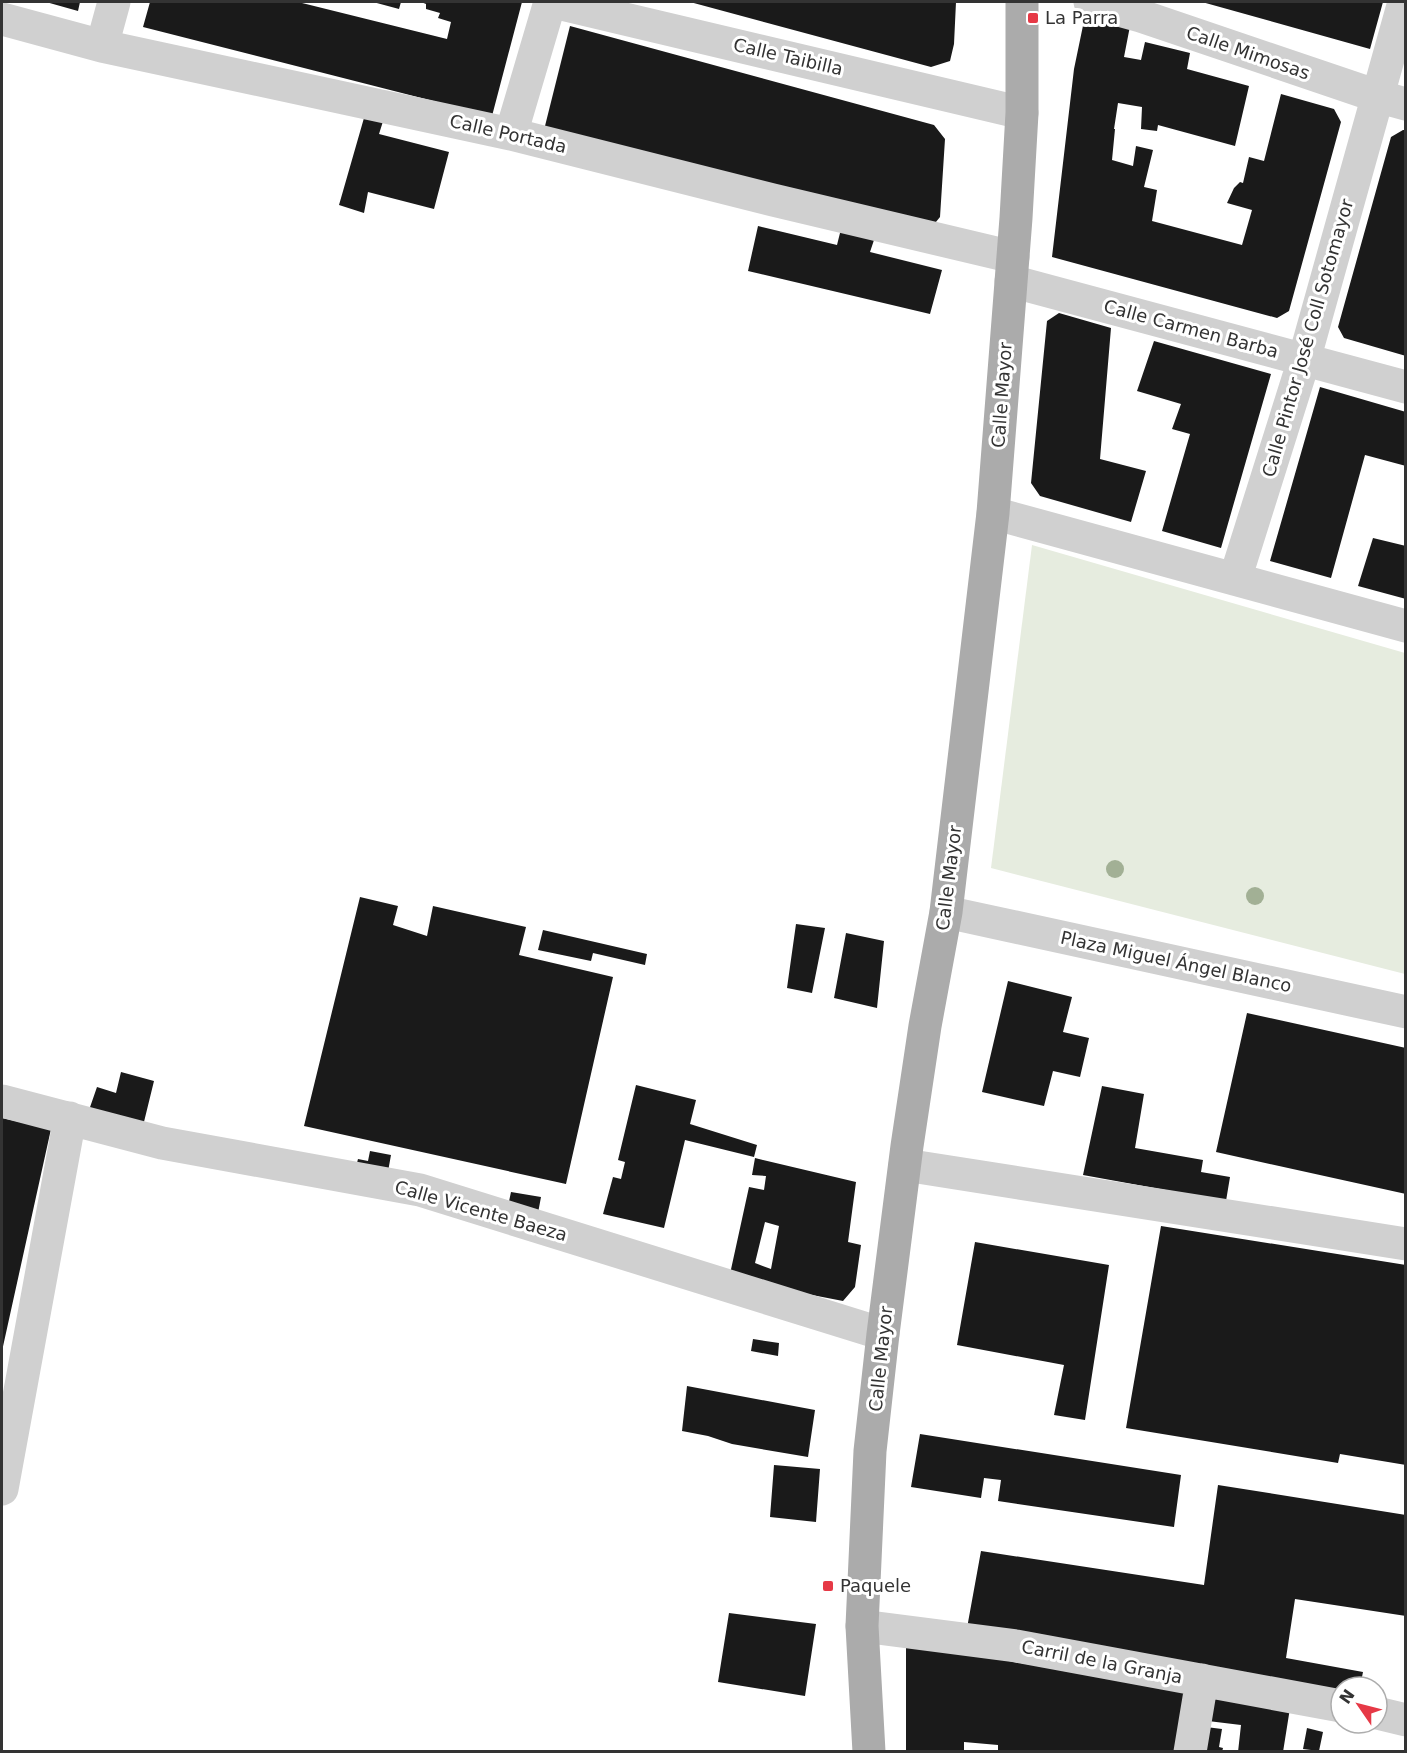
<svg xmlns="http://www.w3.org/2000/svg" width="1407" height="1753" font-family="'DejaVu Sans',sans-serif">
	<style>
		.green { fill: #e6ecdf }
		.building { fill: #1a1a1a; fill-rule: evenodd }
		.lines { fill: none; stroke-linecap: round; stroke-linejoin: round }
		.minor { stroke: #d0d0d0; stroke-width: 33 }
		.major { stroke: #ababab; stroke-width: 33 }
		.tree { fill: #a2b095 }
		.poi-dot { fill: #e63946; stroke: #fff; stroke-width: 2 }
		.labels { text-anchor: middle; stroke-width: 6; stroke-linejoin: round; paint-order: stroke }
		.poi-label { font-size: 18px; fill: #333; stroke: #fff; text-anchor: start }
		.street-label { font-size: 18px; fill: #333; stroke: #fff }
	</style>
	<rect width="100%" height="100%" fill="#fff"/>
	<path class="green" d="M1032 545 1405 653V974L991 868Z"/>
	<path class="building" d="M46 2H80L78 11Z
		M150 2H298L447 39 451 22 438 18 440 13 426 9V4L421 2H522L492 116 143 27Z
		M373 2H401L399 9Z
		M690 2H956L954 44 950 61 931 67Z
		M1202 2H1383L1370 49Z
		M1085 16 1130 26 1124 57 1141 60 1145 42 1190 53 1187 69 1249 86 1235 146 1158 125 1157 131 1141 129 1142 107 1118 103 1114 129H1115L1112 160 1133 166 1136 146 1153 150 1144 187 1157 190 1152 221 1242 245 1252 210 1227 203 1234 188 1240 182 1243 183 1249 157 1264 161 1281 94 1334 109 1341 122 1289 311 1277 318 1052 257 1074 69Z
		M570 26 934 125 945 139 940 217 931 228 544 130Z
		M366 111 385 115 379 134 449 152 434 209 368 192 364 213 339 205Z
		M1403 130H1406V356L1344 338 1338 327 1391 137Z
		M842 225 876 234 870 252 942 270 930 314 748 271 758 226 837 245Z
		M1059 313 1111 328 1100 459 1146 471 1131 522 1040 496 1031 483 1047 321Z
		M1154 341 1271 374 1221 548 1162 531 1190 434 1172 429 1181 404 1137 391Z
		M1320 387 1406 412V466L1365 455 1331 578 1270 561Z
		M1373 538 1406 546V599L1358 586Z
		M360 897 398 906 393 925 427 936 433 906 526 927 519 955 613 977 566 1184 304 1126Z
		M796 924 825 928 812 993 787 988Z
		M543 930 647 954 645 965 593 953 591 961 538 950Z
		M846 933 884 941 877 1008 834 998Z
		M1008 981 1072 997 1063 1032 1089 1038 1080 1077 1053 1071 1044 1106 982 1092Z
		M1247 1013 1406 1048V1194L1216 1152Z
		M121 1072 154 1081 142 1130 88 1113 97 1087 116 1093Z
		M636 1085 696 1100 690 1124 757 1145 754 1157 685 1140 664 1228 603 1214 613 1177 621 1179 625 1162 618 1160Z
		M1102 1086 1144 1094 1135 1148 1203 1160 1201 1172 1230 1177 1226 1201 1083 1175Z
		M2 1118 51 1129 2 1351Z
		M370 1151 391 1155 387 1177 355 1170 358 1159 368 1161Z
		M755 1158 856 1182 848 1242 861 1245 855 1287 843 1301 750 1283 730 1274 749 1187 764 1190 766 1176 752 1175ZM765 1222 779 1226 771 1269 755 1263Z
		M511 1192 541 1197 538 1213 508 1206Z
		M1161 1226 1406 1265V1465L1340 1454 1338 1463 1126 1428Z
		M975 1242 1109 1265 1085 1420 1054 1415 1064 1365 957 1345Z
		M753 1339 779 1343 778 1356 751 1351Z
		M687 1386 815 1410 808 1457 732 1444 708 1436 682 1431Z
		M920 1434 1181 1475 1174 1527 998 1501 1001 1480 984 1478 981 1498 911 1487Z
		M774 1465 820 1469 816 1522 770 1517Z
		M1218 1485 1406 1515V1616L1295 1599 1286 1658 1363 1672 1360 1687H1341V1694L967 1628 981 1551 1204 1585Z
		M729 1613 816 1624 805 1696 718 1682Z
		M906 1644 1191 1691 1182 1752H998V1745L964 1742V1752H906Z
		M1212 1694 1290 1708 1283 1752H1238L1241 1725 1208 1721Z
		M1206 1727 1222 1729 1219 1747 1223 1748 1222 1752H1202Z
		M1307 1728 1323 1732 1319 1751 1303 1749Z"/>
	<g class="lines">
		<path class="minor" d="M553 2 1022 113
			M1090 2 1141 16 1377 96 1406 104
			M2 19 102 46 511 134 773 200 1013 257
			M102 46 114 2
			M511 134 550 2
			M1011 281 1406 387
			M993 513 1406 626
			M1235 579 1304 360 1404 2
			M946 912 1406 1012
			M2 1101 162 1143 420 1190 883 1334
			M905 1165 1406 1244
			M2 1489 70 1118
			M862 1626 1016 1646 1341 1706
			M1377 1713 1406 1720
			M1190 1752 1202 1680"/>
		<path class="major" d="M869 1752 862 1626 870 1451 883 1334 907 1146 925 1026 946 912 993 513 1016 218 1022 113V2"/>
	</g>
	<g class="tree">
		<circle cx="1115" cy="869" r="9"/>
		<circle cx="1255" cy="896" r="9"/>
	</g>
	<g class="poi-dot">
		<rect x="1027" y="12" width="12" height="12" rx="3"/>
		<rect x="822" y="1580" width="12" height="12" rx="3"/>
	</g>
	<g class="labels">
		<g class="poi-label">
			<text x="1045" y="24">La Parra</text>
			<text x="840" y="1592">Paquele</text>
		</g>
		<g class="street-label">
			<text transform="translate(1248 53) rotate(19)" y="6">Calle Mimosas</text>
			<text transform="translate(788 57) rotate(13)" y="6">Calle Taibilla</text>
			<text transform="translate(508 134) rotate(13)" y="6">Calle Portada</text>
			<text transform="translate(1191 329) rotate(15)" y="6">Calle Carmen Barba</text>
			<text transform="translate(1308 338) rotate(-74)" y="6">Calle Pintor José Coll Sotomayor</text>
			<text transform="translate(1002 395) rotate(-86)" y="6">Calle Mayor</text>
			<text transform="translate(949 878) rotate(-83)" y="6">Calle Mayor</text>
			<text transform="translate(1176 962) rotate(12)" y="6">Plaza Miguel Ángel Blanco</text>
			<text transform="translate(481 1211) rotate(16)" y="6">Calle Vicente Baeza</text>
			<text transform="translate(881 1359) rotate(-84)" y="6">Calle Mayor</text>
			<text transform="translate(1102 1662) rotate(11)" y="6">Carril de la Granja</text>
		</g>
	</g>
	<rect width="1407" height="1753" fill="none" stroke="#333333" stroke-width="6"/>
	<g transform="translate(1359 1705) rotate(305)"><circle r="28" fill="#ffffff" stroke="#adadad" stroke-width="1.5"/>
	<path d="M0-4.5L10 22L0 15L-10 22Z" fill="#e63946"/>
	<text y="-9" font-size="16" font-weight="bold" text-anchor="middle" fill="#333333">N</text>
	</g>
</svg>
